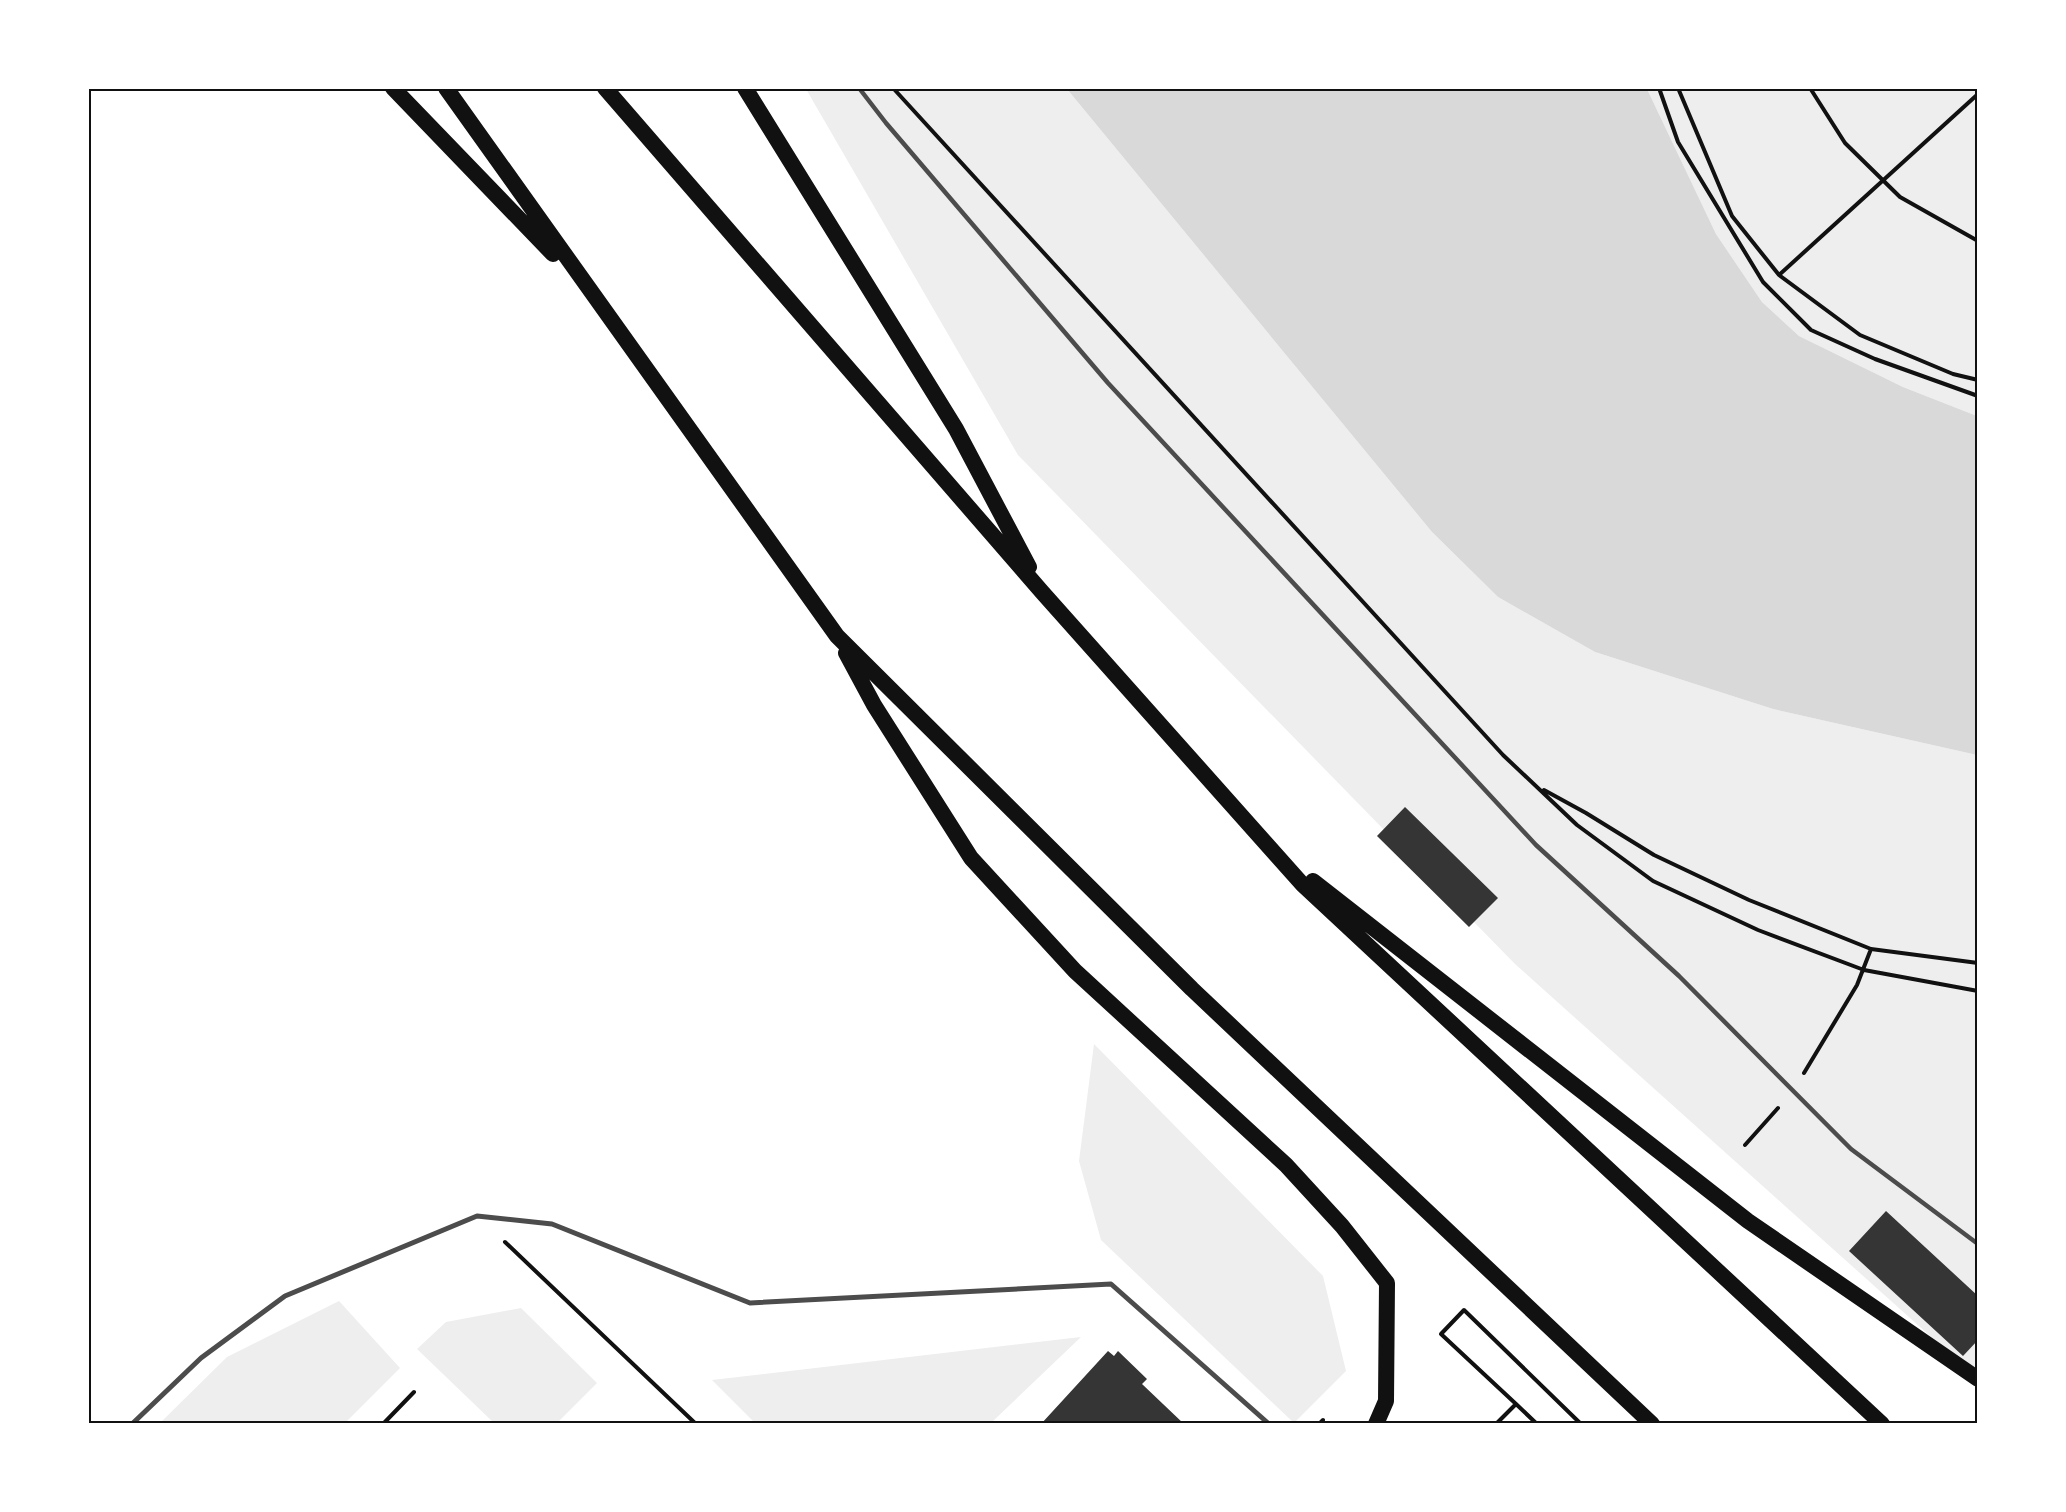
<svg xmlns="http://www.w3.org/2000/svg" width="2066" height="1512" font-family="'Sofia Sans Condensed',sans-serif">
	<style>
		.green { fill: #eee }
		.water { fill: #d9d9d9 }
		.building { fill: #353535 }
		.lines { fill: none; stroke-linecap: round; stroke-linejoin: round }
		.path { stroke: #111; stroke-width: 4 }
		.service { stroke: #4c4c4c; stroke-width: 4.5 }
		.pedestrian { stroke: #4c4c4c; stroke-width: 5 }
		.trunk { stroke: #111; stroke-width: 16 }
		.neatline { fill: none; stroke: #111; stroke-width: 2 }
	</style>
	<rect width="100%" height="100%" fill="#fff"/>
	<path class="green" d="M806 89H1067L1432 532 1498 597 1595 652 1773 709 1977 755V1378L1515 964 1018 455Z
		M1647 89H1977V416L1903 387 1799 336 1762 302 1716 234Z
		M1094 1044 1323 1276 1346 1371 1294 1423 1101 1240 1079 1161Z
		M339 1301 400 1368 345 1423H160L227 1357Z
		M521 1308 597 1383 557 1423H494L417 1349 446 1322Z
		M1081 1337 991 1423H755L712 1380Z"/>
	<path class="water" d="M1067 89H1647L1716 234 1762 302 1799 336 1903 387 1977 416V755L1773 709 1595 652 1498 597 1432 532Z"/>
	<path class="building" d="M1405 807 1498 898 1469 927 1377 836Z
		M1886 1211 1978 1296V1340L1963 1356 1849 1251Z
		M1108 1351 1114 1356 1118 1351 1147 1379 1142 1384 1184 1424H1041Z"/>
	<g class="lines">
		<path class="path" d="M893 88 1503 755 1577 825 1653 881 1758 930 1864 970 1978 991
			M1659 88 1678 142 1763 282 1811 330 1875 359 1978 396
			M1678 88 1732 216 1779 275 1860 335 1953 374 1978 380
			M1810 88 1845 143 1900 197 1978 241
			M1779 275 1978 94
			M1544 790 1586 813 1654 855 1749 900 1871 949 1978 963
			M1804 1073 1857 985 1871 949
			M1745 1145 1778 1108
			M505 1242 696 1424
			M1516 1404 1537 1424
			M383 1424 414 1392
			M1319 1424 1323 1420
			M1496 1424 1516 1404 1441 1334 1464 1310 1581 1424"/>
		<path class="service" d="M859 88 886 123 1108 383 1536 845 1679 976 1851 1149 1978 1244"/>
		<path class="pedestrian" d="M132 1424 201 1358 285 1296 477 1216 552 1224 750 1303 1111 1284 1269 1424"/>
		<path class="trunk" d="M393 88 553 254
			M446 88 837 636 1192 989 1652 1424
			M605 88 1042 592 1303 885 1882 1424
			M745 88 956 429 1029 567
			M846 653 874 705 971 858 1075 971 1286 1165 1342 1226 1387 1283 1386 1401 1376 1424
			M1313 881 1748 1221 1978 1379"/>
	</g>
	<rect width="2066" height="1512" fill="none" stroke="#ffffff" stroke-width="180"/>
	<rect x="90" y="90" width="1886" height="1332" class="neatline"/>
</svg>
